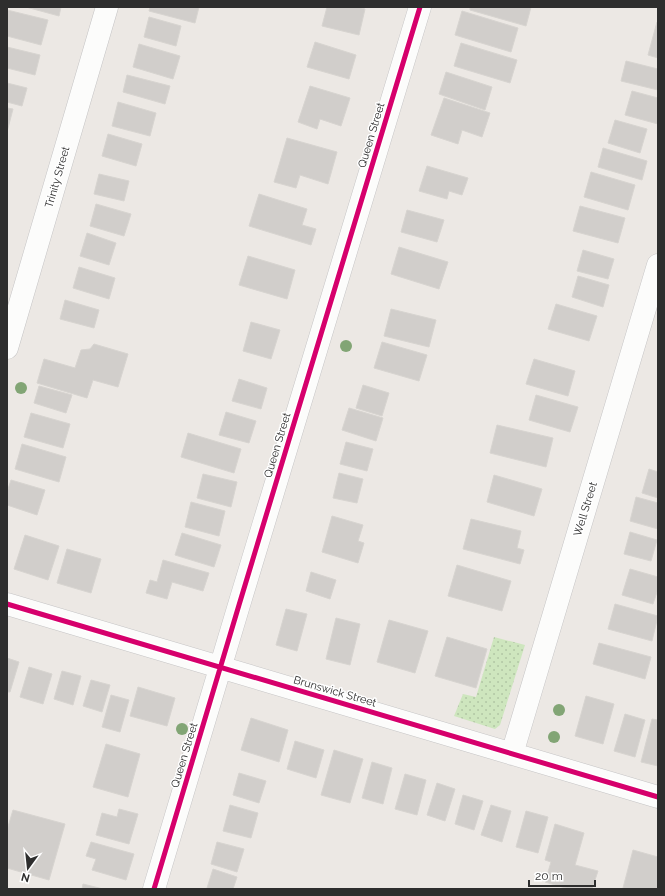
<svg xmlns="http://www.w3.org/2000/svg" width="665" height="896" font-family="Raleway,sans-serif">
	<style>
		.grass { fill: url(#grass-dots) }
		.building { fill: #d1cecb; stroke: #d7d4d0 }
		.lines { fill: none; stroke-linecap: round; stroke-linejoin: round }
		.minor-casing { stroke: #c5c4c5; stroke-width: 23 }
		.minor { stroke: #fcfcfb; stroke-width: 22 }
		.cycleway-casing { stroke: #fff; stroke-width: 8 }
		.cycleway { stroke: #d6006c; stroke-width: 5 }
		.tree { fill: #82a575 }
		.labels { text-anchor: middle; stroke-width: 3; stroke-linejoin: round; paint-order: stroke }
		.street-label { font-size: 11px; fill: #2e2e2e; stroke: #fff }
	</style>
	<defs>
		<pattern id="grass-dots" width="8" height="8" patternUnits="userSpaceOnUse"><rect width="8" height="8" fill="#cee6be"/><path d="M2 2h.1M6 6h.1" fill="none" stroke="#b1c6a4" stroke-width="1.8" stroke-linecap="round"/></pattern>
	</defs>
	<rect width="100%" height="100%" fill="#ece8e4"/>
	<path class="grass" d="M494 637 525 645 500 725 495 729 454 716 463 694 476 697Z"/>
	<path class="building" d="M26 7H61L59 16Z
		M150 7H199L195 23 149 11Z
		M327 7H358L365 9 359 35 322 26Z
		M470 7H531L526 26 470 10Z
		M7 10 48 20 41 45 7 36Z
		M462 11 518 28 511 52 455 35Z
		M149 17 181 26 176 46 144 37Z
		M657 22H658V58L648 55Z
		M315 42 356 55 349 79 307 67Z
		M461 43 517 60 510 83 454 66Z
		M139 44 180 56 173 79 133 67Z
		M7 47 40 55 35 75 7 68Z
		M626 61 658 69V90L621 81Z
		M446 72 492 87 485 110 439 94Z
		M127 75 170 86 165 104 123 92Z
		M7 83 27 88 22 106 7 102Z
		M310 86 350 98 341 126 320 119 317 129 298 122Z
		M632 91 658 98V124L625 115Z
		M444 98 490 113 482 137 462 130 458 144 431 135Z
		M118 102 156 113 150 136 112 126Z
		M7 108 13 109 7 132Z
		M615 120 647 129 640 153 608 143Z
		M108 134 142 144 136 166 102 156Z
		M287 138 337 152 328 184 300 175 296 188 274 182Z
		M603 148 647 161 642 180 598 167Z
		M427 166 468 178 462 195 449 191 447 199 419 191Z
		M591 172 635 185 628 210 584 197Z
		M99 174 129 181 124 201 94 194Z
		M259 194 307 209 302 225 316 229 311 245 249 226Z
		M96 204 131 214 124 236 90 226Z
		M580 206 625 218 618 243 573 231Z
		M407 210 444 220 437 242 401 232Z
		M87 233 116 243 109 265 80 256Z
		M399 247 448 262 439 289 391 274Z
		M583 250 614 259 608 279 577 271Z
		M248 256 295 270 287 299 239 285Z
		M79 267 115 278 109 299 73 288Z
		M578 276 609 285 603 307 572 297Z
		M65 300 99 310 94 328 60 319Z
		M556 304 597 316 589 341 548 329Z
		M391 309 436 320 429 347 384 336Z
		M251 322 280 330 271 359 243 351Z
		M382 342 427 355 419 381 374 368Z
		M94 344 128 354 118 387 93 380 87 398 37 383 44 359 75 368 81 350 90 349Z
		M534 359 575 371 568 396 526 384Z
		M239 379 267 388 261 409 232 401Z
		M363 385 389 393 382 416 356 408Z
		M39 386 72 395 66 413 34 403Z
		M536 395 578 407 570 432 529 420Z
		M349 408 383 418 376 441 342 430Z
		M226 412 256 421 249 443 219 435Z
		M31 413 70 424 63 448 24 437Z
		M497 425 553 438 546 467 490 453Z
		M188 433 241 449 234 473 181 457Z
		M346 442 373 449 367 471 340 464Z
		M22 444 66 457 59 482 15 469Z
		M649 469 658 472V498L642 493Z
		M339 473 363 479 357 503 333 498Z
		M203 474 237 482 231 507 197 498Z
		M494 475 542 489 534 516 487 502Z
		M11 480 45 490 37 515 7 505V492Z
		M636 497 658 503V529L630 521Z
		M191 502 225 511 219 536 185 527Z
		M332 516 363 525 358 541 364 543 358 563 322 552Z
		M471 519 521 531 517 548 524 550 520 564 463 549Z
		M630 532 657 540 651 561 624 554Z
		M182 533 221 545 214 567 175 555Z
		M25 535 59 546 48 580 14 569Z
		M67 549 101 559 91 593 57 583Z
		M163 560 209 573 203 591 172 582 167 599 146 593 150 580 157 582Z
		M457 565 511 581 502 611 448 596Z
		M630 569 658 577V589L653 604 622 595Z
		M311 572 336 580 330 599 306 591Z
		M615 604 658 616 652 641 608 629Z
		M286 609 307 614 297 651 276 645Z
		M336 618 360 624 350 665 326 659Z
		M389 620 428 631 415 673 377 662Z
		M447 637 487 649 476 688 435 676Z
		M599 643 651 657 645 679 593 664Z
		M7 658 19 662 10 692H7Z
		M29 667 52 674 43 704 20 697Z
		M62 671 81 676 73 705 54 699Z
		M91 680 110 685 102 712 83 706Z
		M138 687 175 698 167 726 130 716Z
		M111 695 129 700 120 732 102 727Z
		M586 696 614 704 603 744 575 736Z
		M625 714 645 720 635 757 614 751Z
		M251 718 288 730 279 762 241 750Z
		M652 719 658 720V766L641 762Z
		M295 741 324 750 316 778 287 769Z
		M106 744 140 754 128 797 93 787Z
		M334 750 363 759 350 803 321 795Z
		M372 762 392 768 383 804 362 798Z
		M239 773 266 781 259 803 233 795Z
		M405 774 426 780 417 815 395 809Z
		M437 783 455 789 445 821 427 815Z
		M463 795 483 801 474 830 455 824Z
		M230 805 258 813 251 838 223 831Z
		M491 805 511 811 502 842 481 835Z
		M119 809 138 814 129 844 96 835 102 813 117 817Z
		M13 810 65 824 49 880 7 868V830Z
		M526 811 548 817 538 853 516 847Z
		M555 824 584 833 575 865 598 871 592 889H569L545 882 551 862 545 860Z
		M91 842 134 854 126 880 92 870 96 859 86 856Z
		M217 842 244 849 237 872 211 864Z
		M633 850 658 857V886L657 889H625L623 888Z
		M213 869 237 877 233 889H209L207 888Z
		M83 884 103 889H82Z"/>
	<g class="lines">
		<g class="minor-casing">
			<path id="minor" d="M7 348 107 7
				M7 604 658 797
				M512 754 658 265
				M154 889 239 605 420 7"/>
		</g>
		<use href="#minor" class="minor"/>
		<g class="cycleway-casing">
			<path id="cycleway" d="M7 604 658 797
				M154 889 239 605 420 7"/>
		</g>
		<use href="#cycleway" class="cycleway"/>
	</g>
	<g class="tree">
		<circle cx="346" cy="346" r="6"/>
		<circle cx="21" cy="388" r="6"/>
		<circle cx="559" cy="710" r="6"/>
		<circle cx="182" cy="729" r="6"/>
		<circle cx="554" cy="737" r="6"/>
	</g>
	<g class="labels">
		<g class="street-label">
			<text transform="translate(371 135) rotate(-73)" y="4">Queen Street</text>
			<text transform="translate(57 177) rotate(-74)" y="4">Trinity Street</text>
			<text transform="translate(277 445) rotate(-73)" y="4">Queen Street</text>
			<text transform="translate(585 509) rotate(-73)" y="4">Well Street</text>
			<text transform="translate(335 691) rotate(16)" y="4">Brunswick Street</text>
			<text transform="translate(184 755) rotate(-73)" y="4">Queen Street</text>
		</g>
	</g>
	<rect width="665" height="896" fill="none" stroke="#2e2e2e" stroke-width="16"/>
	<g transform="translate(28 868) rotate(195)" stroke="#ffffff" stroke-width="3" paint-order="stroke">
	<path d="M0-3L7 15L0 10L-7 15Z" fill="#2e2e2e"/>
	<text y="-6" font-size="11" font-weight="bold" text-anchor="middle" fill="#2e2e2e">N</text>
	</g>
	<path d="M529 880v6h66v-6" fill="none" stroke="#2e2e2e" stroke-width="2"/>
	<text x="535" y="880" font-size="12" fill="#2e2e2e" stroke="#ffffff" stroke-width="3" paint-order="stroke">20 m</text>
</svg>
